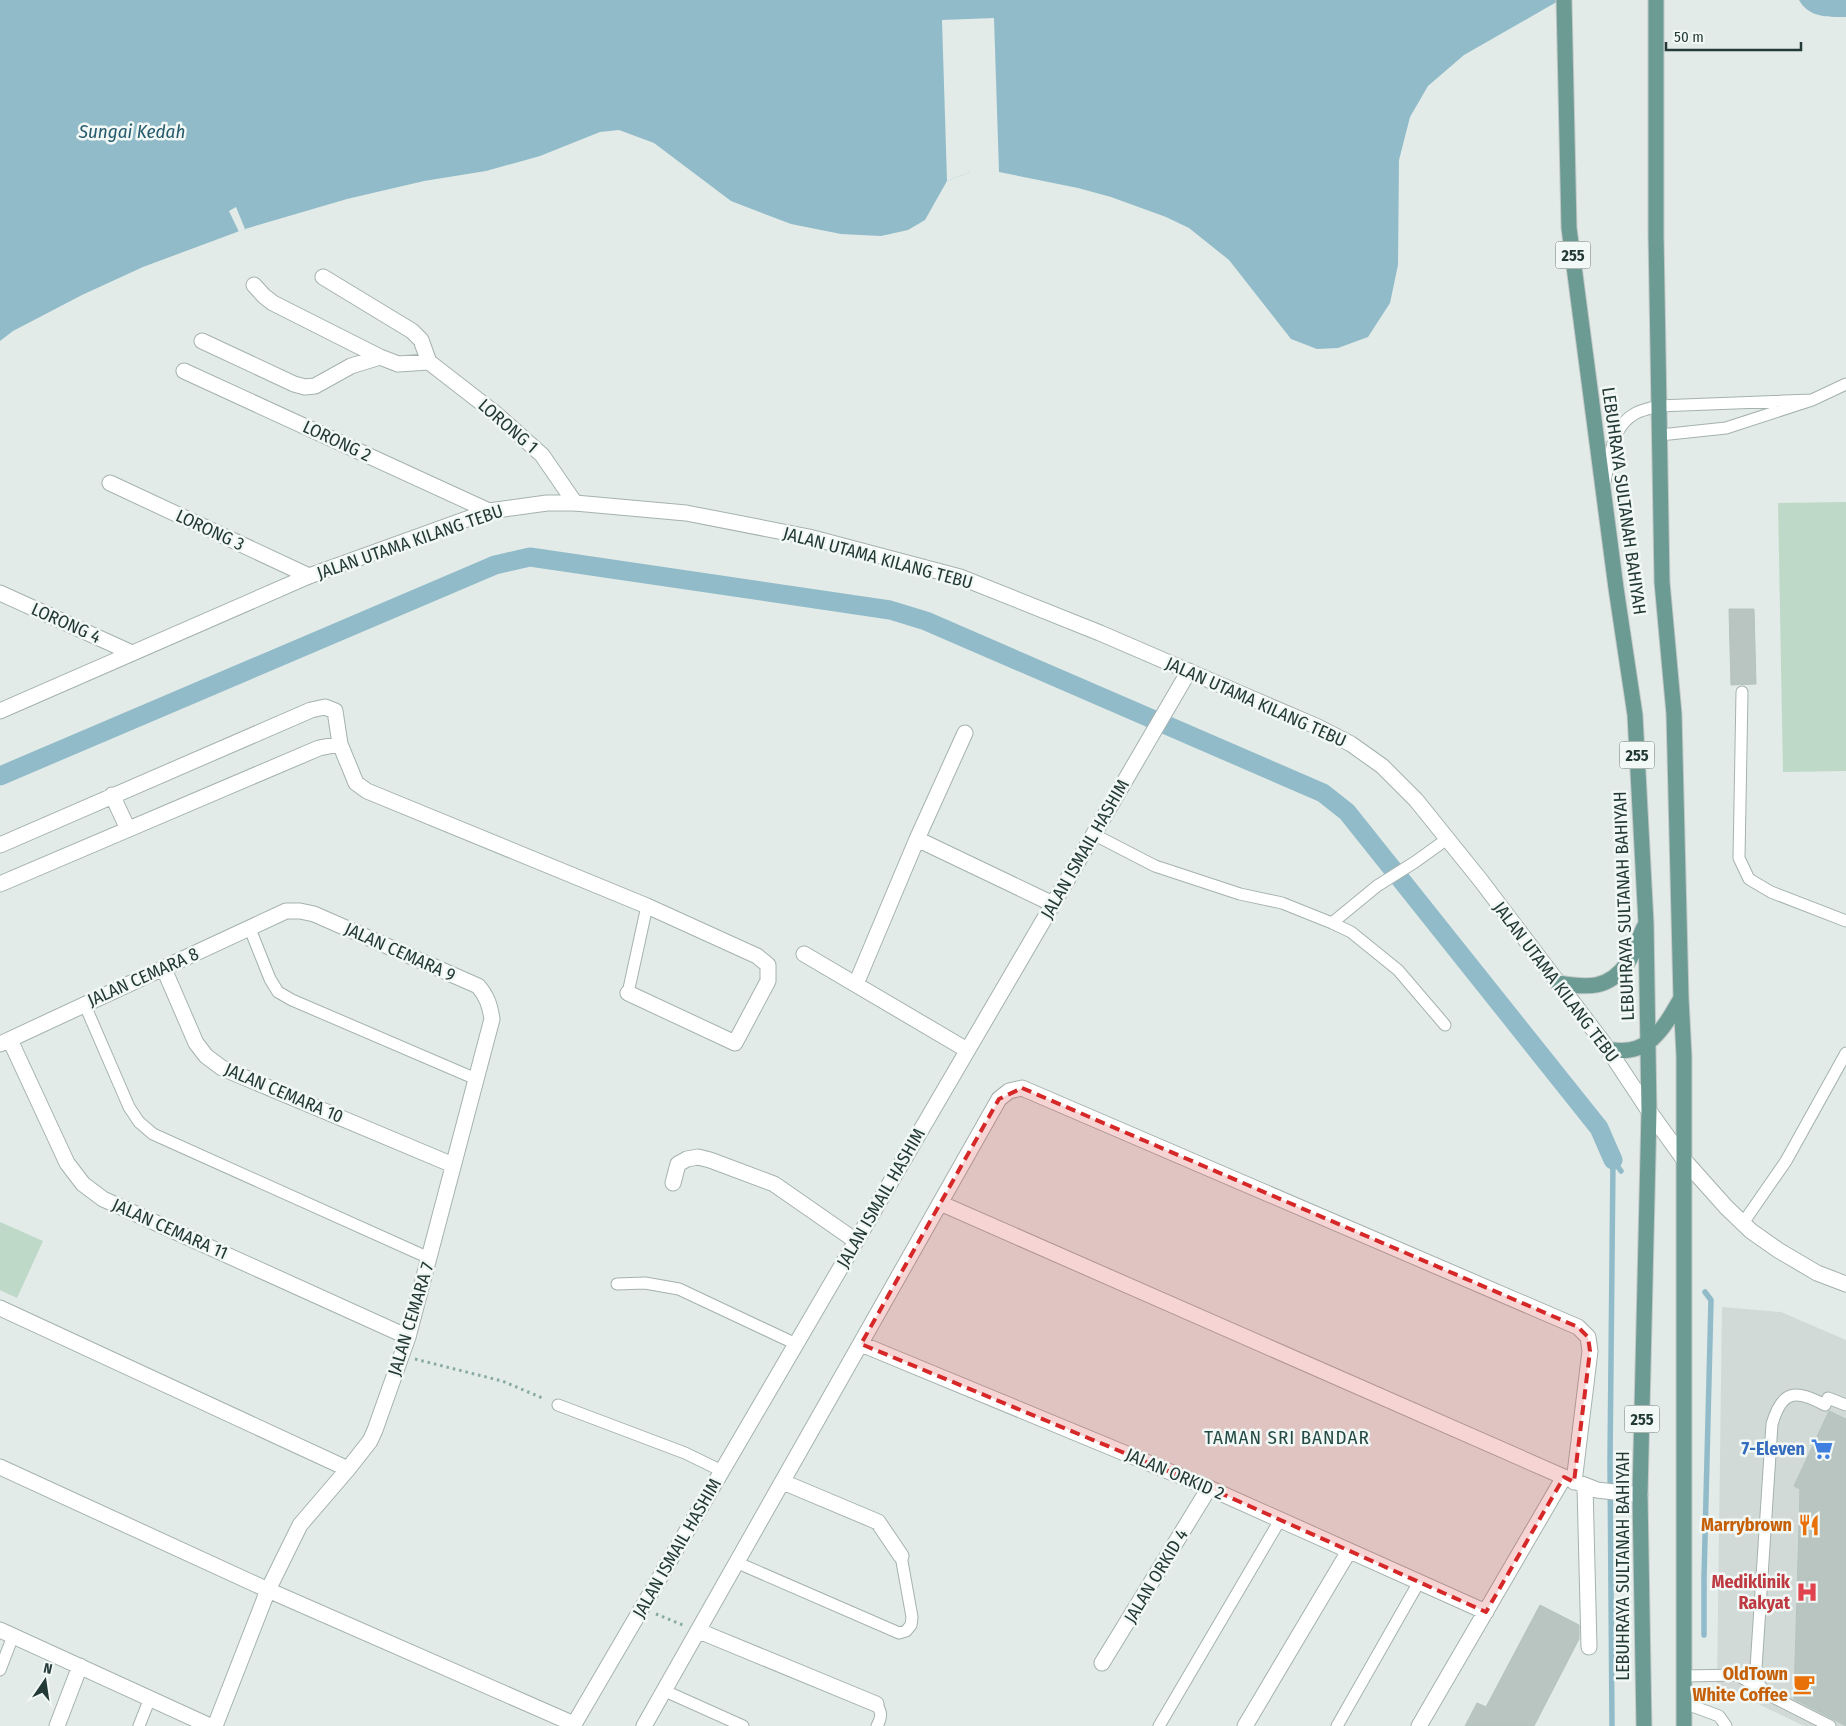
<svg xmlns="http://www.w3.org/2000/svg" width="1846" height="1726" font-family="'Fira Sans Condensed',sans-serif">
	<style>
		.built { fill: #d1dad7 }
		.green { fill: #bed9c8 }
		.water { fill: #91bbc9 }
		.pier { fill: #e2ebe8 }
		.lines { fill: none; stroke-linecap: round; stroke-linejoin: round }
		.stream { stroke: #91bbc9; stroke-width: 5.5 }
		.canal { stroke: #91bbc9; stroke-width: 19 }
		.building { fill: #b8c5c1; stroke: #b5c3bf }
		.service-casing { stroke: #a5b2af; stroke-width: 13 }
		.minor-casing { stroke: #a5b2af; stroke-width: 17 }
		.tertiary-casing { stroke: #a5b2af; stroke-width: 17 }
		.primary-casing { stroke: #c2c8c7; stroke-width: 17 }
		.path { stroke: #86aaa3; stroke-width: 3; stroke-dasharray: 2.5 4; stroke-linecap: butt }
		.service { stroke: #fff; stroke-width: 11 }
		.minor { stroke: #fff; stroke-width: 15 }
		.tertiary { stroke: #fff; stroke-width: 15 }
		.primary { stroke: #6c9b94; stroke-width: 15 }
		.marked { fill: #d62828; fill-opacity: 0.2; stroke: #d62828; stroke-width: 4; stroke-dasharray: 10 6; stroke-linejoin: round }
		.labels { text-anchor: middle; stroke-width: 5; stroke-linejoin: round; paint-order: stroke }
		.shield { fill: #f2f8f5; stroke: #62736f; stroke-width: 1 }
		.shield-label { font-size: 16px; font-weight: bold; fill: #243a36 }
		.street-label { font-size: 18px; fill: #243a36; stroke: #f2f8f5 }
		.shop-label { font-size: 18px; font-weight: bold; fill: #366cbe; stroke: #f2f8f5; text-anchor: end }
		.food-label { font-size: 18px; font-weight: bold; fill: #c56008; stroke: #f2f8f5; text-anchor: end }
		.health-label { font-size: 18px; font-weight: bold; fill: #be3a42; stroke: #f2f8f5; text-anchor: end }
		.water-label { font-size: 19px; font-style: italic; fill: #265b6e; stroke: #f2f8f5 }
		.neighbourhood-label { font-size: 19px; letter-spacing: 1px; fill: #234944; stroke: #f2f8f5 }
	</style>
	<rect width="100%" height="100%" fill="#e2ebe8"/>
	<path class="built" d="M1722 1307 1781 1312 1846 1340V1726H1804L1717 1684Z"/>
	<path class="green" d="M1846 502V771L1783 772 1778 503Z
		M0 1222 43 1241 17 1298 0 1290Z"/>
	<path class="water" d="M0 0H1560L1464 55 1428 86 1410 117 1399 160 1398 265 1390 303 1368 337 1338 348 1317 349 1291 339 1229 260 1189 228 1166 217 1111 197 1078 188 999 172H970L947 181 925 220 908 230 881 236 841 234 791 224 731 201 654 143 619 130 600 132 540 156 486 171 424 181 347 199 245 229 143 267 82 295 13 331 0 341Z
		M1799 0H1846V17C1828 17 1809 18 1799 0Z"/>
	<path class="pier" d="M994 18 999 172H970L947 181 942 20Z
		M236 207 245 229 239 232 229 211Z"/>
	<g class="lines">
		<path class="stream" d="M1613 1160 1621 1171
			M1704 1635V1578L1711 1300 1705 1292
			M1612 1726 1610 1461 1613 1160"/>
		<path class="canal" d="M0 776 495 565 530 557 890 610 926 621 1323 793 1347 812 1599 1128 1613 1160"/>
	</g>
	<path class="building" d="M1729 609H1754L1756 684 1731 685Z
		M1829 1411 1846 1419V1726L1794 1699 1800 1489 1794 1486Z
		M1540 1605 1579 1625V1639L1534 1726H1465L1477 1703 1486 1707Z"/>
	<g class="lines">
		<g class="service-casing">
			<path id="service" d="M1660 435 1726 428 1812 400 1846 384
				M1605 482C1610 458 1611 426 1636 413 1642 410 1651 408 1658 406L1812 400
				M1742 692 1739 858 1749 879 1771 892 1846 921
				M1093 834 1155 866 1240 894 1282 903 1332 923 1351 932 1398 970 1445 1025
				M1332 923 1377 886 1415 862 1447 839
				M250 929 270 979 278 992 292 1000 476 1079
				M628 993 647 906
				M84 1003 129 1107 139 1122 153 1134 429 1258
				M1743 1223 1786 1161 1846 1053
				M617 1284 645 1283 679 1289 796 1344
				M558 1405 685 1453 722 1471
				M738 1563 899 1633 906 1631 911 1625 912 1617 901 1556
				M0 1670 13 1636
				M1685 1676 1737 1675 1762 1689
				M665 1691 743 1726
				M1684 1703 1719 1716 1726 1726
				M876 1704C882 1712 882 1717 877 1726
				M139 1726 150 1698
				M1159 1726 1280 1520
				M1337 1726 1419 1582
				M1830 1726 1769 1695 1758 1684 1756 1668 1772 1424C1782 1390 1795 1389 1825 1405L1828 1398 1846 1405"/>
		</g>
		<g class="minor-casing">
			<path id="minor" d="M323 277 412 331 421 340 429 362 496 414 542 455 575 503
				M254 285 264 296 273 303 380 357
				M202 341 294 384 305 387 315 386 351 366 380 357 398 364 429 362
				M184 371 489 511
				M110 483 309 576
				M0 593 132 653
				M112 795 128 829
				M917 839 1053 904
				M0 845 311 710 325 707 335 711 340 744
				M0 884 319 748 340 744 356 783 367 791 647 906 757 956 768 965V981L735 1043 628 993
				M804 954 967 1050
				M164 969 196 1043 206 1056 222 1068 453 1165
				M856 984 917 839 965 733
				M10 1040 67 1163 83 1184 103 1199 408 1337
				M0 1044 286 911H300L314 914 478 986C487 996 490 1006 492 1019L408 1337 375 1430 370 1441 348 1469 300 1525 268 1590 215 1726
				M673 1183 678 1164 687 1159 698 1157 710 1160 774 1184 856 1241
				M940 1203 1564 1477 1597 1490 1640 1495
				M0 1308 348 1469
				M861 1344 1209 1488 1486 1612
				M0 1467 268 1590 574 1724
				M783 1482 878 1522 901 1556
				M1585 1486 1589 1647
				M0 1630 210 1726
				M699 1631 876 1704
				M1102 1663 1209 1488
				M57 1726 80 1666
				M644 1726 999 1099 1009 1091 1022 1088 1578 1327 1588 1337 1590 1351 1574 1482
				M1245 1726 1349 1551
				M1419 1726 1564 1477"/>
		</g>
		<g class="tertiary-casing">
			<path id="tertiary" d="M0 711 309 576 489 511 547 503H575L686 513 809 537 960 577 1100 633 1318 727 1351 744 1382 766 1416 800 1482 882 1608 1049 1649 1111 1685 1161 1726 1207 1751 1231 1778 1250 1817 1273 1846 1284
				M573 1726 1189 671"/>
		</g>
		<g class="primary-casing">
			<path id="primary" d="M1564 0 1569 228 1616 588 1635 715 1646 923 1649 1111 1640 1495 1644 1726
				M1656 0V235L1662 582 1674 714 1681 998 1684 1056V1726
				M1558 983C1587 988 1609 990 1628 962 1634 954 1639 937 1644 927
				M1608 1049C1648 1058 1664 1028 1681 998"/>
		</g>
		<path class="path" d="M415 1359 502 1381 545 1399
			M656 1614 685 1626"/>
		<use href="#service" class="service"/>
		<use href="#minor" class="minor"/>
		<use href="#tertiary" class="tertiary"/>
		<use href="#primary" class="primary"/>
	</g>
	<path class="marked" d="M1022 1088 1578 1327 1588 1337 1590 1351 1574 1482 1564 1477 1486 1612 1209 1488 861 1344 999 1099Z"/>
	<defs>
		<g id="supermarket-bare" transform="scale(1.725)"><path d="M-6-5.5h2.5l.6 2H6L4.5 2H-2.5L-4.4-4H-6ZM-1.5 3.2a1.3 1.3 0 1 0 .1 0ZM3 3.2a1.3 1.3 0 1 0 .1 0Z" fill="#3f7fe0" stroke="#f2f8f5" stroke-width="2.5" paint-order="stroke"/></g>
		<g id="restaurant-bare" transform="scale(1.725)"><path d="M-5-6h1v4h1v-4h1v4h1v-4h1v5L-1.5 .5V6h-2V.5L-5-1ZM5-6V6H3V1.5H1.5Q1.5-4 5-6Z" fill="#e8710a" stroke="#f2f8f5" stroke-width="2.5" paint-order="stroke"/></g>
		<g id="hospital-bare" transform="scale(1.725)"><path d="M-5-5h3v3.5h4V-5h3V5h-3V1.5h-4V5h-3Z" fill="#e0444e" stroke="#f2f8f5" stroke-width="2.5" paint-order="stroke"/></g>
		<g id="cafe-bare" transform="scale(1.725)"><path d="M-5.5-4.5H6V0H3Q3 3.5 0 3.5H-2.5Q-5.5 3.5-5.5 0ZM3-3.2v2h1.7v-2ZM-6 4.5H4V6H-6Z" fill="#e8710a" stroke="#f2f8f5" stroke-width="2.5" paint-order="stroke"/></g>
	</defs>
	<g fill-rule="evenodd">
		<use href="#supermarket-bare" x="1822" y="1449"/>
		<use href="#restaurant-bare" x="1809" y="1525"/>
		<use href="#hospital-bare" x="1807" y="1592"/>
		<use href="#cafe-bare" x="1804" y="1684"/>
	</g>
	<g class="labels">
		<g class="shield">
			<rect x="1555.5" y="241.5" width="35" height="27" rx="4"/>
			<rect x="1619.5" y="741.5" width="35" height="27" rx="4"/>
			<rect x="1624.5" y="1405.5" width="35" height="27" rx="4"/>
		</g>
		<g class="shield-label">
			<text x="1573" y="261">255</text>
			<text x="1637" y="761">255</text>
			<text x="1642" y="1425">255</text>
		</g>
		<g class="street-label">
			<text transform="translate(508 426) rotate(41)" y="6">LORONG 1</text>
			<text transform="translate(337 441) rotate(25)" y="6">LORONG 2</text>
			<text transform="translate(1624 501) rotate(82)" y="6">LEBUHRAYA SULTANAH BAHIYAH</text>
			<text transform="translate(210 530) rotate(25)" y="6">LORONG 3</text>
			<text transform="translate(410 542) rotate(-19)" y="6">JALAN UTAMA KILANG TEBU</text>
			<text transform="translate(878 558) rotate(15)" y="6">JALAN UTAMA KILANG TEBU</text>
			<text transform="translate(66 623) rotate(24)" y="6">LORONG 4</text>
			<text transform="translate(1256 702) rotate(24)" y="6">JALAN UTAMA KILANG TEBU</text>
			<text transform="translate(1085 849) rotate(-60)" y="6">JALAN ISMAIL HASHIM</text>
			<text transform="translate(1624 906) rotate(-92)" y="6">LEBUHRAYA SULTANAH BAHIYAH</text>
			<text transform="translate(400 952) rotate(24)" y="6">JALAN CEMARA 9</text>
			<text transform="translate(143 977) rotate(-24)" y="6">JALAN CEMARA 8</text>
			<text transform="translate(1556 982) rotate(53)" y="6">JALAN UTAMA KILANG TEBU</text>
			<text transform="translate(284 1093) rotate(23)" y="6">JALAN CEMARA 10</text>
			<text transform="translate(881 1198) rotate(-60)" y="6">JALAN ISMAIL HASHIM</text>
			<text transform="translate(170 1229) rotate(24)" y="6">JALAN CEMARA 11</text>
			<text transform="translate(411 1319) rotate(-73)" y="6">JALAN CEMARA 7</text>
			<text transform="translate(1175 1474) rotate(23)" y="6">JALAN ORKID 2</text>
			<text transform="translate(677 1548) rotate(-60)" y="6">JALAN ISMAIL HASHIM</text>
			<text transform="translate(1623 1566) rotate(-90)" y="6">LEBUHRAYA SULTANAH BAHIYAH</text>
			<text transform="translate(1156 1576) rotate(-59)" y="6">JALAN ORKID 4</text>
		</g>
		<g class="shop-label">
			<text x="1805" y="1455">7-Eleven</text>
		</g>
		<g class="food-label">
			<text x="1792" y="1531">Marrybrown</text>
			<text x="1788" y="1680">OldTown<tspan x="1788" dy="21">White Coffee</tspan></text>
		</g>
		<g class="health-label">
			<text x="1790" y="1588">Mediklinik<tspan x="1790" dy="21">Rakyat</tspan></text>
		</g>
		<g class="water-label">
			<text x="132" y="138">Sungai Kedah</text>
		</g>
		<g class="neighbourhood-label">
			<text x="1287" y="1444">TAMAN SRI BANDAR</text>
		</g>
	</g>
	<g transform="translate(45 1681) rotate(13)" stroke="#f2f8f5" stroke-width="4" paint-order="stroke">
	<path d="M0-4L9 19L0 12L-9 19Z" fill="#243a36"/>
	<text y="-8" font-size="14" font-weight="bold" text-anchor="middle" fill="#243a36">N</text>
	</g>
	<path d="M1666 42v8h135v-8" fill="none" stroke="#243a36" stroke-width="2.5"/>
	<text x="1674" y="42" font-size="15" fill="#243a36" stroke="#f2f8f5" stroke-width="4" paint-order="stroke">50 m</text>
</svg>
